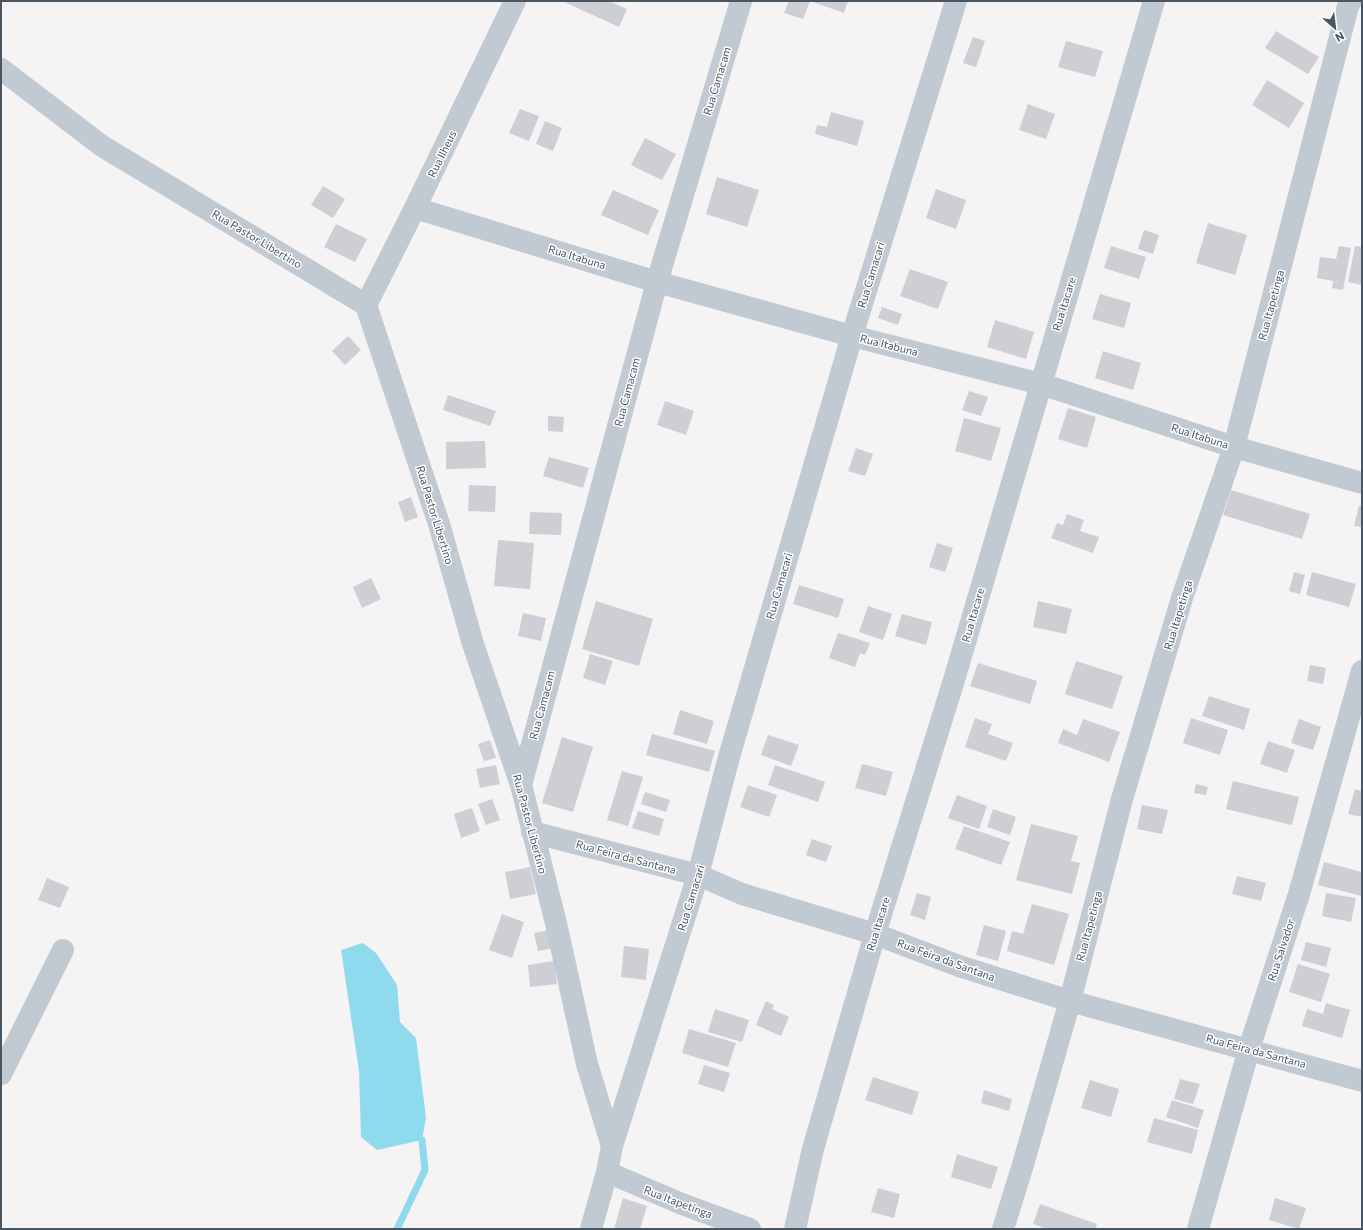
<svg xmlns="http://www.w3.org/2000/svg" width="1363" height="1230" font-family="Commissioner,sans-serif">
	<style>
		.water { fill: #90daee }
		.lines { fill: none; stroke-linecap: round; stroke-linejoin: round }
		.stream { stroke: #90daee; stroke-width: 7 }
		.building { fill: #cdcfd5 }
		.minor { stroke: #c1cad2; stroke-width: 22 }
		.labels { text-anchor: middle; stroke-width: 3; stroke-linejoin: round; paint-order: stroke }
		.street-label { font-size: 11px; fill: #4a5661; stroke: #fff }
	</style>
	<rect width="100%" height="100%" fill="#f5f3f3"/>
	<path class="water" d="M363 943 376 953 397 985 400 1022 416 1038 426 1118 422 1140 377 1150 361 1137 359 1071 341 950Z"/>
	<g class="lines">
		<path class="stream" d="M397 1229 425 1170 422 1140"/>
	</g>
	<path class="building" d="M562 1H609L627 9 619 27Z
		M789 1H848L844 13 810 1 803 19 784 13Z
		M1276 31 1319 57 1308 74 1265 48Z
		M973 37 985 41 976 67 963 63Z
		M1066 41 1103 51 1095 77 1058 67Z
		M1267 80 1304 103 1289 128 1252 105Z
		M1028 104 1055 114 1046 139 1019 130Z
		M520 109 539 116 529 141 509 133Z
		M831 112 864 121 857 146 815 134 817 125 827 127Z
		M545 121 562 128 553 151 536 144Z
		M645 138 676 154 662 180 631 165Z
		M717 177 759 190 747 227 706 214Z
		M323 186 345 199 333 218 311 205Z
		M936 189 966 200 956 229 926 218Z
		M613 190 659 210 648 235 601 215Z
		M1208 223 1247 235 1235 275 1196 263Z
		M336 224 367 239 355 262 324 247Z
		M1144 230 1159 235 1153 254 1138 249Z
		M1111 246 1146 257 1139 279 1104 268Z
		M1339 246 1351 248 1343 290 1332 288 1333 281 1317 278 1320 257 1336 259Z
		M1355 246 1362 247V285L1348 282Z
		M910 269 948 282 938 309 900 296Z
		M1100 294 1131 303 1124 328 1092 319Z
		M882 307 902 314 898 325 878 318Z
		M995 320 1034 332 1026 359 987 347Z
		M348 336 361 350 345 365 332 351Z
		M1103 351 1141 363 1133 390 1095 378Z
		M969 391 988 397 981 416 962 410Z
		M448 395 496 411 490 426 443 410Z
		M665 401 694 411 686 435 657 425Z
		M1068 408 1096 417 1087 448 1058 439Z
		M548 416 564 417 563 432 548 431Z
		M964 418 1001 428 991 461 955 451Z
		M485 441 486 468 446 469V442Z
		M856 448 873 454 865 476 848 471Z
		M549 457 589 468 583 488 543 476Z
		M469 485 496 486 495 512 468 511Z
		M1231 490 1310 514 1302 539 1223 515Z
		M411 497 418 517 405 522 398 502Z
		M1359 506H1362V527L1354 526Z
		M530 512 562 513 561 535 529 534Z
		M1067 514 1084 520 1080 531 1099 537 1093 553 1051 538 1057 523 1063 525Z
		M498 540 534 543 530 589 494 586Z
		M937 543 953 548 945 572 929 567Z
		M1294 572 1305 575 1300 594 1289 591Z
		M1312 572 1356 584 1349 607 1306 595Z
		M371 578 381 599 362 608 353 587Z
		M799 585 844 599 838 618 793 604Z
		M596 601 653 619 639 666 582 649Z
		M1038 601 1072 609 1066 634 1033 627Z
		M868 606 892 614 883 640 859 632Z
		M523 613 546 618 541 641 518 636Z
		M902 614 932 622 926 645 895 636Z
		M838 633 870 643 865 655 860 653 855 667 829 658Z
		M590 654 613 661 605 685 583 678Z
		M1076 661 1123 676 1112 709 1065 694Z
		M978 663 1037 681 1030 704 970 686Z
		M1310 665 1326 668 1323 684 1307 681Z
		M1209 696 1250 709 1244 730 1202 716Z
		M680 710 714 721 707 744 673 734Z
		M975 718 992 724 988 734 1013 743 1006 761 965 747Z
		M1191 718 1228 730 1220 755 1183 743Z
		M1083 719 1120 732 1109 762 1058 743 1063 729 1077 735Z
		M1299 719 1321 727 1313 750 1291 743Z
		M652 734 715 751 709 772 646 755Z
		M768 735 799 745 791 766 761 755Z
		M562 737 593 747 573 812 542 803Z
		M490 740 496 758 484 761 478 744Z
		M1268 741 1295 750 1287 773 1260 764Z
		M862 764 893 772 886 796 855 788Z
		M496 765 500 784 480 788 476 769Z
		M775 765 825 782 818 802 768 785Z
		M622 771 643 777 628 826 607 820Z
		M1233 781 1299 797 1292 825 1226 809Z
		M1196 784 1208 787 1206 795 1194 793Z
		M748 785 777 795 769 817 740 807Z
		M1355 789 1362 791V817L1348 814Z
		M645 792 670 800 666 812 641 804Z
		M957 795 987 806 979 829 948 818Z
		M492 799 500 820 486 825 478 804Z
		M1142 805 1168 810 1162 834 1137 829Z
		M472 808 480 831 461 838 454 814Z
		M993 809 1016 817 1010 835 987 827Z
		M638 811 664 819 659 836 632 828Z
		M1031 824 1078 836 1071 861 1080 863 1072 894 1016 880Z
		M964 826 1010 842 1001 865 955 849Z
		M812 839 832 846 826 862 806 855Z
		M1324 862 1362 872V896L1318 885Z
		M530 867 536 894 510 899 505 872Z
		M1237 876 1266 883 1261 901 1232 894Z
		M47 878 69 887 60 908 38 900Z
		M917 893 931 897 925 920 910 915Z
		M1326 893 1356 898 1351 922 1322 916Z
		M1032 904 1069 914 1054 965 1007 951 1012 931 1023 934Z
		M502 914 524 922 512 958 489 950Z
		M984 925 1006 931 998 961 976 955Z
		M549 930 553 948 538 951 534 933Z
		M1306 942 1331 948 1326 967 1301 960Z
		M624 946 649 949 646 980 621 977Z
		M554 961 557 984 530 987 528 965Z
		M1298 964 1330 974 1321 1002 1289 992Z
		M766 1001 774 1005 772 1009 789 1017 781 1036 756 1025Z
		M1326 1003 1350 1010 1342 1038 1302 1026 1307 1009 1323 1014Z
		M715 1009 749 1020 742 1042 708 1032Z
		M689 1029 736 1043 728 1067 682 1053Z
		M704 1065 730 1073 724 1092 698 1084Z
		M873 1077 919 1092 912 1115 865 1100Z
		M1180 1079 1200 1084 1193 1104 1174 1099Z
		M1090 1080 1119 1089 1111 1117 1081 1108Z
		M984 1090 1012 1099 1009 1111 981 1103Z
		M1172 1100 1204 1110 1198 1128 1166 1117Z
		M1154 1118 1198 1130 1192 1154 1147 1142Z
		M957 1154 998 1167 991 1189 951 1177Z
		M878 1188 900 1194 894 1218 871 1212Z
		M623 1198 647 1206 640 1229H614Z
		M1275 1198 1306 1208 1299 1229 1269 1220Z
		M1040 1204 1097 1224 1095 1229H1047L1033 1224Z"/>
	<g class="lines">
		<path class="minor" d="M1 69 102 146 366 305 439 524 473 644 521 785 556 923 587 1064 612 1146
			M415 208 657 282 852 336 1041 384 1234 447 1362 483
			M366 305 415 208 515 1
			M521 785 657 282 741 1
			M532 832 698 875 742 894 875 934 959 966 1070 1001 1362 1081
			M1 1074 63 950
			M607 1172 682 1204 750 1229
			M591 1229 607 1172 612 1146 698 875 729 757 852 336 956 1
			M795 1229 813 1149 875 934 954 680 1154 1
			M1003 1229 1022 1168 1070 1001 1122 799 1182 598 1234 447 1348 6 1351 1
			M1198 1229 1249 1049 1299 894 1362 671"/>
	</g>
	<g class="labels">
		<g class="street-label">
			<text transform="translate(717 81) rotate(-73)" y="4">Rua Camacam</text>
			<text transform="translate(442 154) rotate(-64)" y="4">Rua Ilheus</text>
			<text transform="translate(257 239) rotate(31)" y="4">Rua Pastor Libertino</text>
			<text transform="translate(577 257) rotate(17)" y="4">Rua Itabuna</text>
			<text transform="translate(871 275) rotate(-73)" y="4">Rua Camacari</text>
			<text transform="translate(1064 304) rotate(-73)" y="4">Rua Itacare</text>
			<text transform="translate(1271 305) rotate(-75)" y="4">Rua Itapetinga</text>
			<text transform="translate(889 345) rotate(14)" y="4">Rua Itabuna</text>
			<text transform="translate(627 392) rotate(-75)" y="4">Rua Camacam</text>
			<text transform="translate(1200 436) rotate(18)" y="4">Rua Itabuna</text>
			<text transform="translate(435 515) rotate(73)" y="4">Rua Pastor Libertino</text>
			<text transform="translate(779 586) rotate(-74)" y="4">Rua Camacari</text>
			<text transform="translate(973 615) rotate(-74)" y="4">Rua Itacare</text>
			<text transform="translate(1178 615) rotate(-73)" y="4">Rua Itapetinga</text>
			<text transform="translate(542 705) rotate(-75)" y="4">Rua Camacam</text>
			<text transform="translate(530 824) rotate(75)" y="4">Rua Pastor Libertino</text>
			<text transform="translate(626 857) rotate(15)" y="4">Rua Feira da Santana</text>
			<text transform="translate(691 898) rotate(-73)" y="4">Rua Camacari</text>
			<text transform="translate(878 924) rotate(-73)" y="4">Rua Itacare</text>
			<text transform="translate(1089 926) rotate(-75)" y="4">Rua Itapetinga</text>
			<text transform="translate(1281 950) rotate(-72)" y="4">Rua Salvador</text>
			<text transform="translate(946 960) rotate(20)" y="4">Rua Feira da Santana</text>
			<text transform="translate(1256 1051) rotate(15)" y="4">Rua Feira da Santana</text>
			<text transform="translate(678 1202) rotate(21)" y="4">Rua Itapetinga</text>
		</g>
	</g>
	<rect width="1363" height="1230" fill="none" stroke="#4a5661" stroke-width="4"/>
	<g transform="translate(1335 28) rotate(152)" stroke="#ffffff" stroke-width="3" paint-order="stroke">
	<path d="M0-3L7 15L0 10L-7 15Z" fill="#4a5661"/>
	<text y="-6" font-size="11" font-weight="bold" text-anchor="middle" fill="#4a5661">N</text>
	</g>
</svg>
